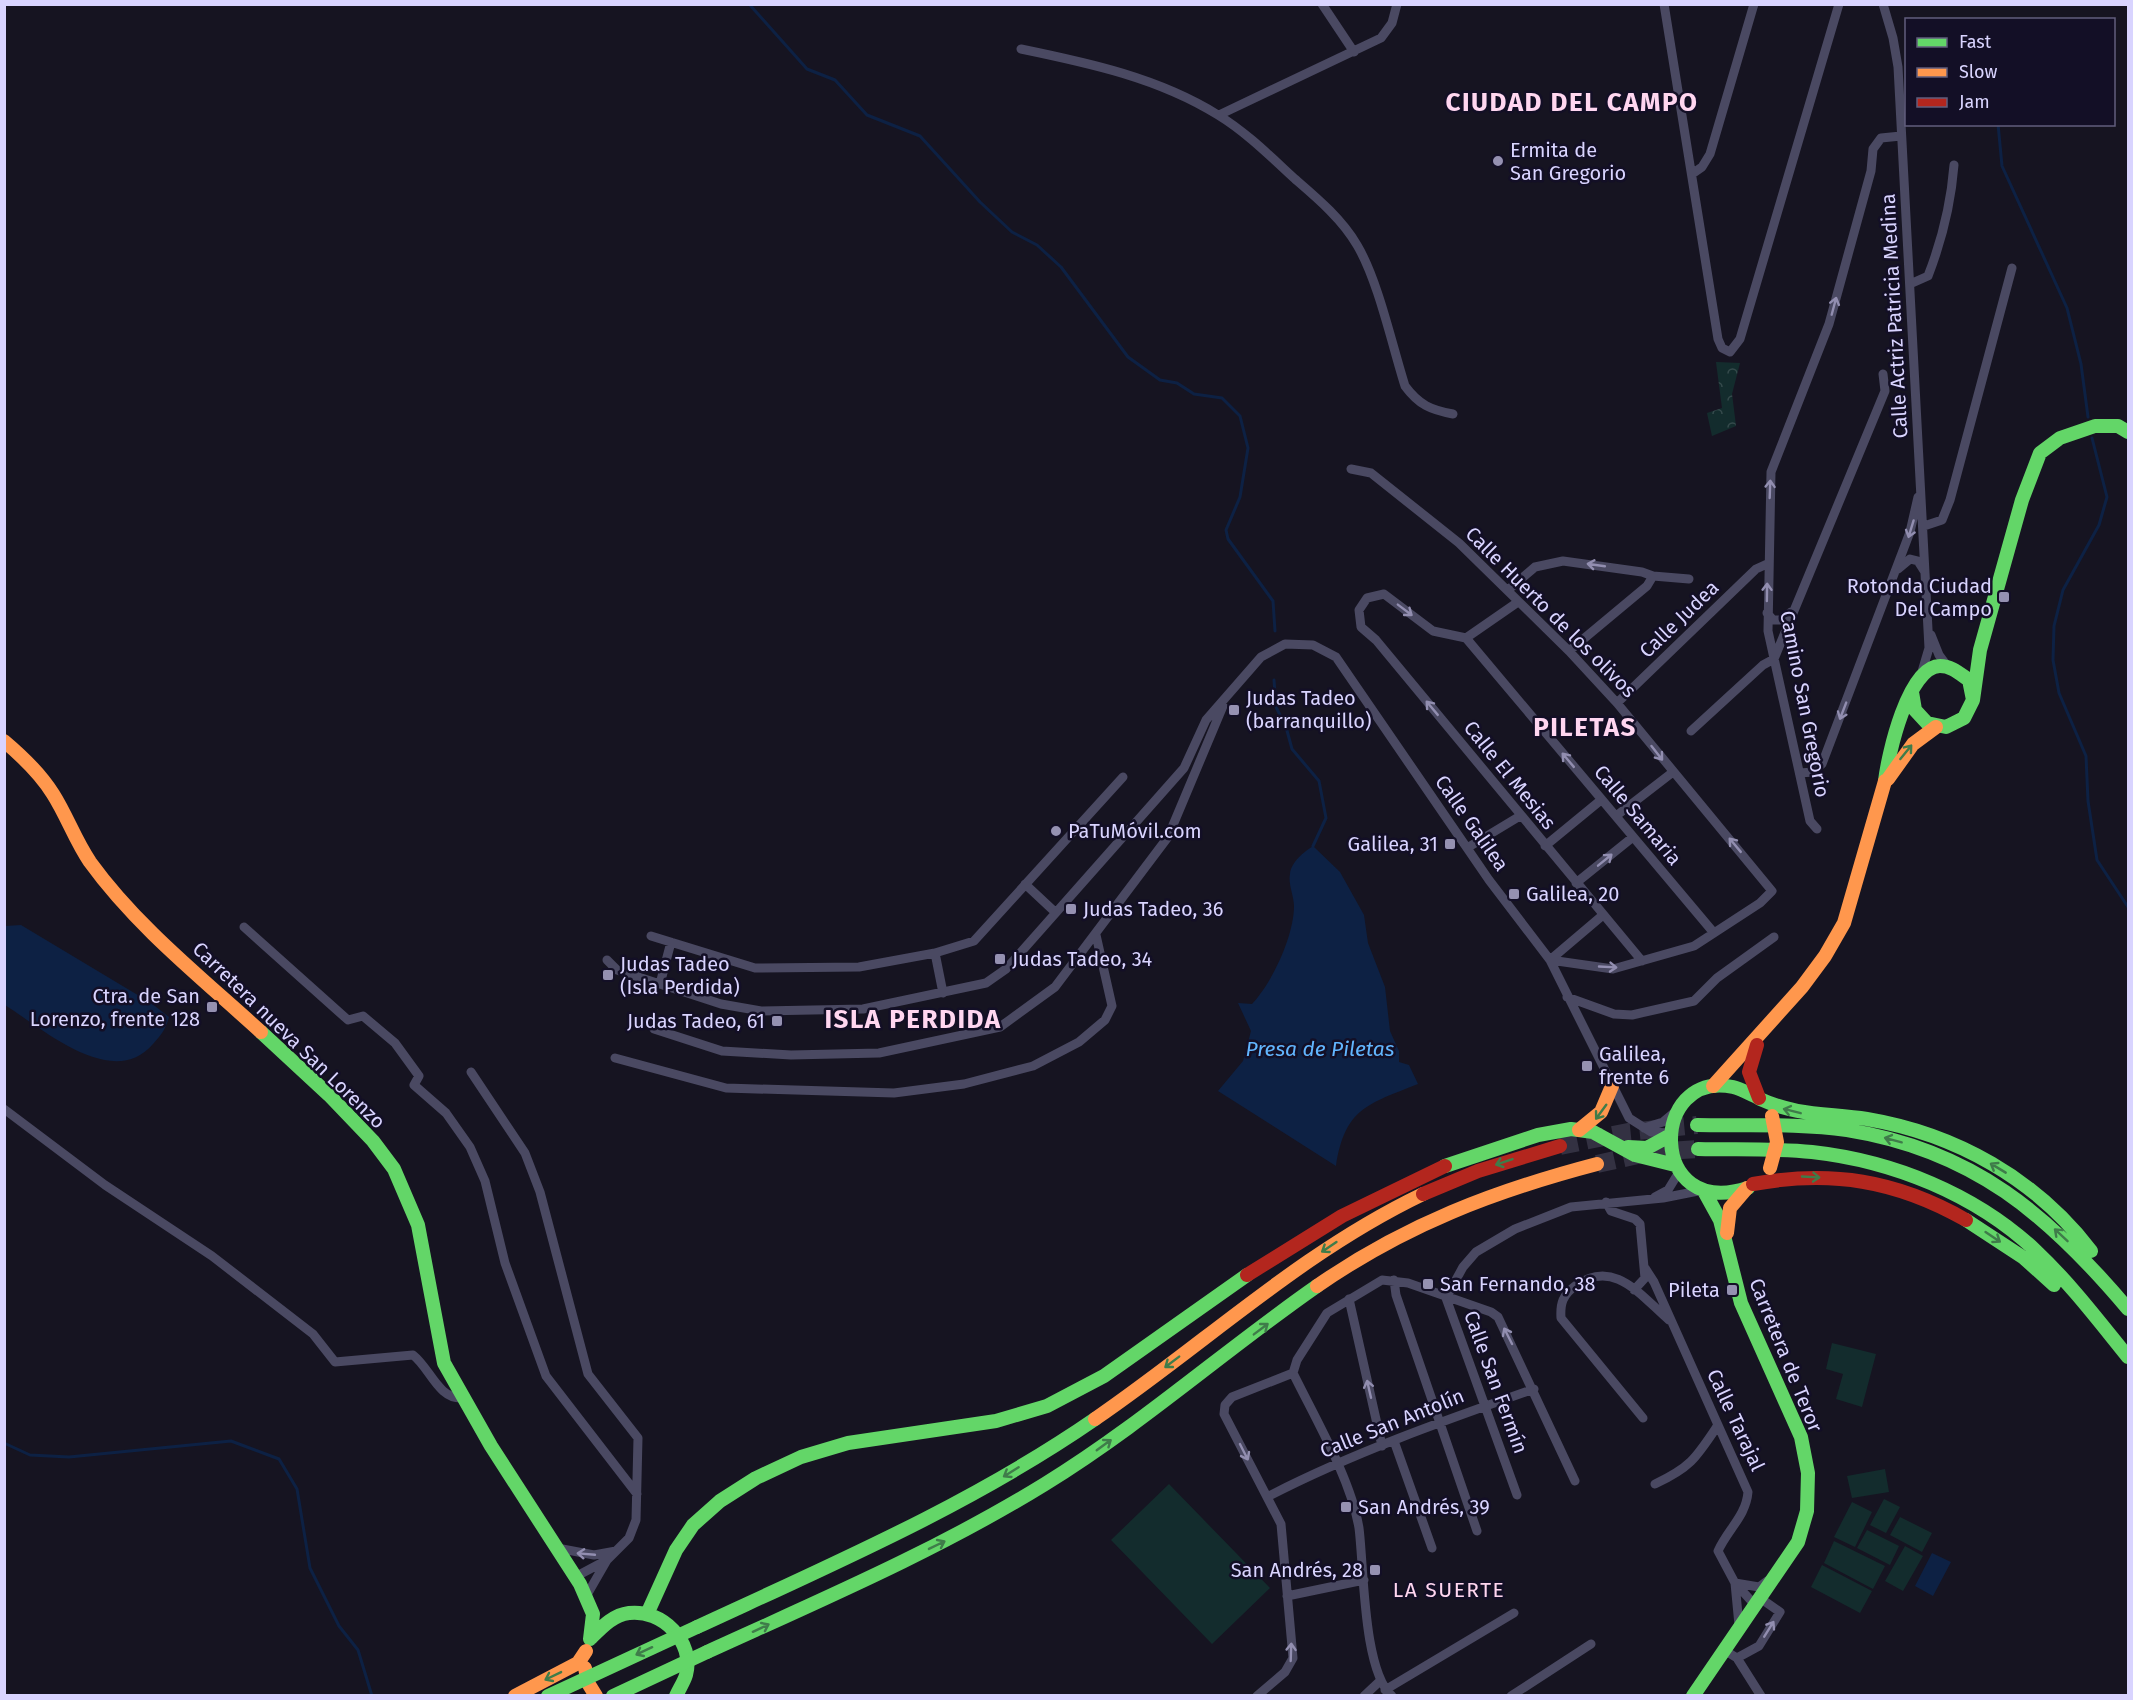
<svg xmlns="http://www.w3.org/2000/svg" width="2133" height="1700" font-family="'Fira Sans',sans-serif">
	<style>
		.park { fill: url(#park-crowns) }
		.pitch { fill: #132c2d }
		.water { fill: #0d2144 }
		.lines { fill: none; stroke-linecap: round; stroke-linejoin: round }
		.stream { stroke: #0d2144; stroke-width: 3 }
		.highway-tunnel { stroke: #333142; stroke-width: 18; stroke-dasharray: 18 9; stroke-linecap: butt }
		.street { stroke: #4a4962; stroke-width: 9 }
		.fast { stroke: #63d668; stroke-width: 14 }
		.slow { stroke: #ff974d; stroke-width: 14 }
		.jam { stroke: #b3261e; stroke-width: 14 }
		.fast-bridge { stroke: #63d668; stroke-width: 14 }
		.slow-bridge { stroke: #ff974d; stroke-width: 14 }
		.oneway { stroke: #928eb0 }
		.oneway2 { stroke: #3f7c4a }
		.poi-dot { fill: #9591b1; stroke: #130f26; stroke-width: 2 }
		.labels { text-anchor: middle; stroke-width: 5; stroke-linejoin: round; paint-order: stroke }
		.poi-label { font-size: 20px; fill: #d9d4ff; stroke: #130f26; text-anchor: start }
		.street-label { font-size: 20px; fill: #d9d4ff; stroke: #130f26 }
		.water-label { font-size: 21px; font-style: italic; fill: #62b6ff; stroke: #130f26 }
		.neighbourhood-label { font-size: 21px; letter-spacing: 1.5px; fill: #ffd6f0; stroke: #130f26 }
		.district-label { font-size: 26px; font-weight: bold; letter-spacing: 1.5px; fill: #ffd6f0; stroke: #130f26 }
	</style>
	<defs>
		<pattern id="park-crowns" width="20" height="18" patternUnits="userSpaceOnUse" patternTransform="scale(1.5)"><rect width="20" height="18" fill="#132c2d"/><path d="M2 6a3 3 0 1 1 6 0M12 15a3 3 0 1 1 6 0" fill="none" stroke="#354a4c"/></pattern>
	</defs>
	<rect width="100%" height="100%" fill="#161421"/>
	<path class="park" d="M1716 362 1740 363 1732 394 1736 426 1712 436 1707 413 1722 408Z"/>
	<path class="pitch" d="M1832 1343 1876 1354 1862 1407 1836 1399 1843 1374 1826 1369Z
		M1885 1469 1889 1492 1852 1498 1847 1476Z
		M1169 1484 1270 1588 1212 1644 1111 1540Z
		M1884 1499 1900 1507 1886 1533 1870 1525Z
		M1852 1502 1872 1512 1855 1547 1834 1537Z
		M1900 1517 1932 1533 1922 1552 1890 1535Z
		M1867 1530 1899 1546 1890 1565 1857 1548Z
		M1834 1541 1885 1566 1873 1589 1824 1563Z
		M1905 1546 1923 1556 1903 1591 1885 1581Z
		M1822 1565 1872 1591 1860 1613 1811 1587Z"/>
	<path class="water" d="M1313 846 1340 872 1364 915 1368 943 1385 987 1390 1031 1399 1051V1062L1409 1065 1418 1084C1368 1104 1345 1108 1336 1166L1218 1091 1243 1061 1251 1031 1238 1003 1252 1004C1272 983 1294 936 1294 906 1294 896 1288 884 1290 874 1291 862 1304 852 1313 846Z
		M21 925 151 1003 169 1017C166 1029 161 1035 153 1044 113 1091 43 1029 5 1005V926Z
		M1932 1553 1951 1562 1933 1596 1915 1586Z"/>
	<g class="lines">
		<path class="stream" d="M749 4 807 69 835 80 867 115 920 136 980 202 1012 232 1037 245 1061 267 1128 357 1160 380 1177 383 1194 394 1222 398 1240 416 1248 448 1240 497 1226 530 1228 539 1273 601 1275 631
			M1998 124 2002 166 2067 308 2081 364 2088 417
			M2092 438 2107 497 2099 525 2063 590 2054 626 2053 660 2059 693 2086 756 2088 801 2097 860 2128 907
			M1274 680 1276 707 1286 727 1292 749 1319 781 1326 818 1313 846
			M4 1443 30 1455 69 1457 231 1441 279 1459 297 1489 310 1568 339 1626 358 1650 372 1696"/>
		<path class="highway-tunnel" d="M1560 1146 1628 1132 1697 1125
			M1597 1164 1651 1152 1698 1149"/>
		<path class="street" d="M1322 4 1354 52
			M1664 4 1718 339 1722 348 1730 352 1740 339 1839 4
			M1883 4 1893 38 1898 67 1929 648 1921 675
			M1021 49C1089 63 1159 78 1218 115 1246 132 1271 157 1295 179 1317 198 1342 219 1357 245 1378 280 1392 345 1405 386 1419 405 1431 410 1453 414
			M1219 115 1381 38 1392 23 1397 4
			M1692 174 1702 167 1710 154 1754 4
			M1910 284 1928 276C1942 240 1951 203 1954 165
			M1351 469 1371 473 1459 543 1569 651 1617 703 1772 891 1760 903 1694 946 1613 969 1550 960
			M1924 526 1942 520 1950 500 2012 268
			M1898 569 1910 559 1918 561 1925 572
			M1508 590 1535 567 1563 561 1642 572 1653 576 1689 579
			M1518 602 1466 638 1433 631 1384 594 1367 598 1359 610 1361 627 1376 640 1642 961
			M1767 613 1773 620H1781L1791 612
			M1931 635 1939 655 1948 667
			M1466 638 1714 933
			M1569 651 1647 586 1653 576
			M1617 703 1756 569 1767 564
			M1691 731 1763 665 1774 659 1885 391 1883 374
			M1800 773 1813 772 1822 764 1910 532 1918 497
			M1616 816 1673 772
			M1817 829 1810 821 1768 631 1771 472 1829 324 1871 171 1873 149 1881 138 1901 136
			M1545 846 1601 800
			M1467 848 1520 816
			M1576 883 1633 837
			M1025 884 1055 912
			M244 927 348 1020 363 1016 395 1043 419 1076 414 1085 446 1113 470 1147 485 1181 505 1263 546 1376 637 1494
			M651 936 755 968 859 967 935 953 974 941 1123 777
			M935 953 943 993
			M607 960 617 970 721 1004 761 1011 863 1009 986 983 1006 969 1184 768 1206 720 1261 657 1285 644 1313 645 1336 657 1489 880 1550 960 1629 1118 1651 1132 1669 1133
			M1550 960 1603 915
			M660 984 671 942
			M1567 997 1614 1014 1632 1015 1694 1001 1717 978 1774 937
			M654 1029 722 1051 791 1055 879 1053 1000 1027 1055 987 1168 837 1223 706
			M615 1058 726 1088 894 1093 964 1084 1033 1066 1079 1042 1105 1020 1112 1006 1096 935
			M471 1072 525 1153 540 1192 588 1374 638 1438 636 1520 629 1538 607 1560 588 1593
			M4 1109 105 1185 212 1256 313 1334 335 1362 413 1355C430 1368 438 1399 462 1398
			M1644 1128 1663 1122 1675 1112
			M1655 1197 1668 1190 1679 1172
			M1606 1202 1611 1211 1635 1219 1640 1224 1645 1278 1634 1290
			M1645 1268 1654 1282 1748 1492C1746 1516 1728 1529 1718 1551L1735 1583 1755 1605
			M1394 1280 1396 1295 1477 1531
			M1349 1299 1382 1446
			M1293 1373 1297 1360 1327 1313 1382 1280 1408 1283 1491 1312 1498 1317 1575 1481
			M1293 1373C1315 1418 1351 1479 1359 1528 1364 1567 1363 1671 1392 1696
			M1643 1418 1561 1318C1560 1303 1563 1295 1575 1286 1614 1258 1640 1295 1669 1320
			M1394 1441 1432 1548
			M1655 1484C1691 1467 1696 1458 1718 1425
			M1517 1495 1446 1298 1463 1267 1476 1252 1515 1229 1571 1207 1663 1198 1703 1190
			M1267 1497C1352 1453 1443 1421 1534 1389
			M557 1548 594 1555 616 1551
			M575 1577 605 1561
			M1735 1583 1739 1625
			M1735 1583 1759 1587 1767 1581
			M1287 1596 1364 1580
			M1724 1650 1737 1658 1761 1696
			M1737 1658 1759 1646 1780 1612 1760 1598
			M1385 1690 1514 1613
			M1257 1696 1285 1672 1293 1658 1281 1524 1224 1414 1225 1405 1232 1397 1293 1373
			M1364 1696 1380 1681
			M1511 1696 1591 1644"/>
		<path class="fast" d="M1912 692 1915 710 1927 723 1946 727 1964 718 1973 700 1980 650 2022 500 2040 453 2060 438 2095 426H2118L2128 432
			M1885 781C1888 755 1908 666 1940 666 1952 666 1960 674 1969 680L1973 700
			M261 1032 329 1095 373 1141 394 1169 418 1225 444 1363 491 1446 580 1584 593 1614 590 1639
			M1760 1099C1797 1116 1828 1113 1867 1119 1956 1134 2036 1179 2091 1251
			M1697 1125C1747 1126 1798 1123 1847 1130 1973 1150 2049 1215 2128 1309
			M1628 1147 1647 1148 1669 1136
			M1698 1149C1736 1150 1775 1148 1812 1152 1893 1161 1975 1194 2035 1250 2070 1283 2098 1320 2128 1357
			M1445 1166 1538 1135 1571 1129 1593 1132 1635 1155 1675 1165
			M1748 1188C1647 1221 1649 1069 1733 1087 1742 1089 1751 1095 1759 1098
			M1966 1220 2024 1258 2054 1285
			M648 1612 676 1550 693 1525 720 1501 756 1478 801 1457 848 1443 996 1421 1047 1406 1104 1376 1247 1275
			M697 1627C833 1564 972 1504 1095 1419
			M591 1638C602 1627 613 1615 629 1613 662 1609 695 1642 686 1675 684 1682 679 1689 676 1696
			M707 1652C821 1600 938 1550 1045 1484 1141 1425 1225 1350 1317 1286
			M1693 1696 1798 1542 1807 1511 1808 1473 1801 1437 1741 1303 1720 1220 1704 1191"/>
		<path class="slow" d="M4 741C23 757 40 773 53 794 67 816 75 840 90 862 137 927 203 979 261 1032
			M1888 779 1913 744 1936 727
			M1713 1086 1802 987 1825 956 1844 923 1885 781
			M1579 1130 1601 1112 1612 1086
			M1727 1233 1730 1208 1747 1188
			M1317 1286C1405 1225 1494 1191 1597 1164
			M1095 1419C1206 1343 1300 1253 1423 1194
			M585 1668 588 1683 596 1696
			M515 1696 578 1663 586 1651"/>
		<path class="jam" d="M1757 1045 1749 1072 1759 1098
			M1753 1184C1831 1170 1896 1180 1966 1220
			M1423 1194 1478 1171 1560 1146
			M1247 1275 1342 1216 1445 1166"/>
		<path class="fast-bridge" d="M548 1696 697 1627
			M613 1696 707 1652"/>
		<path class="slow-bridge" d="M1770 1168 1777 1142 1772 1116"/>
	</g>
	<defs><path id="oneway-shaft" d="M-6 0H5M1.5-3L5.5 0L1.5 3" fill="none" stroke-width="1.6" stroke-linecap="round" stroke-linejoin="round" transform="scale(1.5)"/></defs>
	<g class="oneway">
		<use href="#oneway-shaft" transform="translate(1834 306) rotate(-75)"/>
		<use href="#oneway-shaft" transform="translate(1770 489) rotate(-88)"/>
		<use href="#oneway-shaft" transform="translate(1911 529) rotate(107)"/>
		<use href="#oneway-shaft" transform="translate(1596 565) rotate(-172)"/>
		<use href="#oneway-shaft" transform="translate(1767 592) rotate(-89)"/>
		<use href="#oneway-shaft" transform="translate(1405 610) rotate(37)"/>
		<use href="#oneway-shaft" transform="translate(1432 708) rotate(-130)"/>
		<use href="#oneway-shaft" transform="translate(1843 711) rotate(111)"/>
		<use href="#oneway-shaft" transform="translate(1657 753) rotate(52)"/>
		<use href="#oneway-shaft" transform="translate(1568 760) rotate(-130)"/>
		<use href="#oneway-shaft" transform="translate(1735 845) rotate(-130)"/>
		<use href="#oneway-shaft" transform="translate(1605 860) rotate(-39)"/>
		<use href="#oneway-shaft" transform="translate(1608 967) rotate(3)"/>
		<use href="#oneway-shaft" transform="translate(1508 1336) rotate(-117)"/>
		<use href="#oneway-shaft" transform="translate(1369 1389) rotate(-103)"/>
		<use href="#oneway-shaft" transform="translate(1244 1452) rotate(63)"/>
		<use href="#oneway-shaft" transform="translate(586 1554) rotate(-175)"/>
		<use href="#oneway-shaft" transform="translate(1769 1629) rotate(-58)"/>
		<use href="#oneway-shaft" transform="translate(1291 1652) rotate(-88)"/>
	</g>
	<g class="oneway2">
		<use href="#oneway-shaft" transform="translate(1906 752) rotate(-51)"/>
		<use href="#oneway-shaft" transform="translate(1792 1111) rotate(-166)"/>
		<use href="#oneway-shaft" transform="translate(1601 1112) rotate(126)"/>
		<use href="#oneway-shaft" transform="translate(1893 1140) rotate(-165)"/>
		<use href="#oneway-shaft" transform="translate(1504 1162) rotate(161)"/>
		<use href="#oneway-shaft" transform="translate(1998 1168) rotate(-149)"/>
		<use href="#oneway-shaft" transform="translate(1811 1177) rotate(3)"/>
		<use href="#oneway-shaft" transform="translate(2061 1235) rotate(-137)"/>
		<use href="#oneway-shaft" transform="translate(1993 1237) rotate(34)"/>
		<use href="#oneway-shaft" transform="translate(1329 1247) rotate(146)"/>
		<use href="#oneway-shaft" transform="translate(1261 1329) rotate(-37)"/>
		<use href="#oneway-shaft" transform="translate(1172 1362) rotate(143)"/>
		<use href="#oneway-shaft" transform="translate(1104 1445) rotate(-36)"/>
		<use href="#oneway-shaft" transform="translate(1011 1472) rotate(148)"/>
		<use href="#oneway-shaft" transform="translate(937 1545) rotate(-26)"/>
		<use href="#oneway-shaft" transform="translate(761 1628) rotate(-25)"/>
		<use href="#oneway-shaft" transform="translate(644 1651) rotate(155)"/>
		<use href="#oneway-shaft" transform="translate(553 1676) rotate(154)"/>
	</g>
	<g class="poi-dot">
		<circle cx="1498" cy="161" r="6"/>
		<rect x="1998" y="591" width="12" height="12" rx="3"/>
		<rect x="1228" y="704" width="12" height="12" rx="3"/>
		<circle cx="1056" cy="831" r="6"/>
		<rect x="1444" y="838" width="12" height="12" rx="3"/>
		<rect x="1508" y="888" width="12" height="12" rx="3"/>
		<rect x="1065" y="903" width="12" height="12" rx="3"/>
		<rect x="994" y="953" width="12" height="12" rx="3"/>
		<rect x="602" y="969" width="12" height="12" rx="3"/>
		<rect x="206" y="1001" width="12" height="12" rx="3"/>
		<rect x="771" y="1015" width="12" height="12" rx="3"/>
		<rect x="1581" y="1060" width="12" height="12" rx="3"/>
		<rect x="1422" y="1278" width="12" height="12" rx="3"/>
		<rect x="1726" y="1284" width="12" height="12" rx="3"/>
		<rect x="1340" y="1501" width="12" height="12" rx="3"/>
		<rect x="1369" y="1564" width="12" height="12" rx="3"/>
	</g>
	<g class="labels">
		<g class="poi-label">
			<text x="1510" y="157">Ermita de<tspan x="1510" dy="23">San Gregorio</tspan></text>
			<text x="1992" y="593" text-anchor="end">Rotonda Ciudad<tspan x="1992" dy="23">Del Campo</tspan></text>
			<text x="1246" y="705">Judas Tadeo<tspan x="1246" dy="23">(barranquillo)</tspan></text>
			<text x="1068" y="838">PaTuMóvil.com</text>
			<text x="1438" y="851" text-anchor="end">Galilea, 31</text>
			<text x="1526" y="901">Galilea, 20</text>
			<text x="1083" y="916">Judas Tadeo, 36</text>
			<text x="1012" y="966">Judas Tadeo, 34</text>
			<text x="620" y="971">Judas Tadeo<tspan x="620" dy="23">(Isla Perdida)</tspan></text>
			<text x="200" y="1003" text-anchor="end">Ctra. de San<tspan x="200" dy="23">Lorenzo, frente 128</tspan></text>
			<text x="765" y="1028" text-anchor="end">Judas Tadeo, 61</text>
			<text x="1599" y="1061">Galilea,<tspan x="1599" dy="23">frente 6</tspan></text>
			<text x="1440" y="1291">San Fernando, 38</text>
			<text x="1720" y="1297" text-anchor="end">Pileta</text>
			<text x="1358" y="1514">San Andrés, 39</text>
			<text x="1363" y="1577" text-anchor="end">San Andrés, 28</text>
		</g>
		<g class="street-label">
			<text transform="translate(1894 316) rotate(-93)" y="7">Calle Actriz Patricia Medina</text>
			<text transform="translate(1551 612) rotate(45)" y="7">Calle Huerto de los olivos</text>
			<text transform="translate(1679 619) rotate(-44)" y="7">Calle Judea</text>
			<text transform="translate(1805 704) rotate(79)" y="7">Camino San Gregorio</text>
			<text transform="translate(1510 775) rotate(51)" y="7">Calle El Mesias</text>
			<text transform="translate(1638 815) rotate(50)" y="7">Calle Samaria</text>
			<text transform="translate(1472 823) rotate(55)" y="7">Calle Galilea</text>
			<text transform="translate(289 1035) rotate(44)" y="7">Carretera nueva San Lorenzo</text>
			<text transform="translate(1786 1355) rotate(68)" y="7">Carretera de Teror</text>
			<text transform="translate(1496 1382) rotate(70)" y="7">Calle San Fermín</text>
			<text transform="translate(1736 1420) rotate(65)" y="7">Calle Tarajal</text>
			<text transform="translate(1392 1423) rotate(-22)" y="7">Calle San Antolín</text>
		</g>
		<g class="water-label">
			<text x="1320" y="1056">Presa de Piletas</text>
		</g>
		<g class="neighbourhood-label">
			<text x="1449" y="1597">LA SUERTE</text>
		</g>
		<g class="district-label">
			<text x="1572" y="111">CIUDAD DEL CAMPO</text>
			<text x="1585" y="736">PILETAS</text>
			<text x="913" y="1028">ISLA PERDIDA</text>
		</g>
	</g>
	<rect width="2133" height="1700" fill="none" stroke="#d9d4ff" stroke-width="12"/>
	<rect x="1905" y="18" width="210" height="108" fill="#130f26" stroke="#625e7d" stroke-width="1.5"/>
	<rect x="1917" y="38" width="30" height="9" fill="#63d668" stroke="#625e7d" stroke-width="1.5"/>
	<text x="1959" y="48" font-size="18" fill="#d9d4ff">Fast</text>
	<rect x="1917" y="68" width="30" height="9" fill="#ff974d" stroke="#625e7d" stroke-width="1.5"/>
	<text x="1959" y="78" font-size="18" fill="#d9d4ff">Slow</text>
	<rect x="1917" y="98" width="30" height="9" fill="#b3261e" stroke="#625e7d" stroke-width="1.5"/>
	<text x="1959" y="108" font-size="18" fill="#d9d4ff">Jam</text>
</svg>
